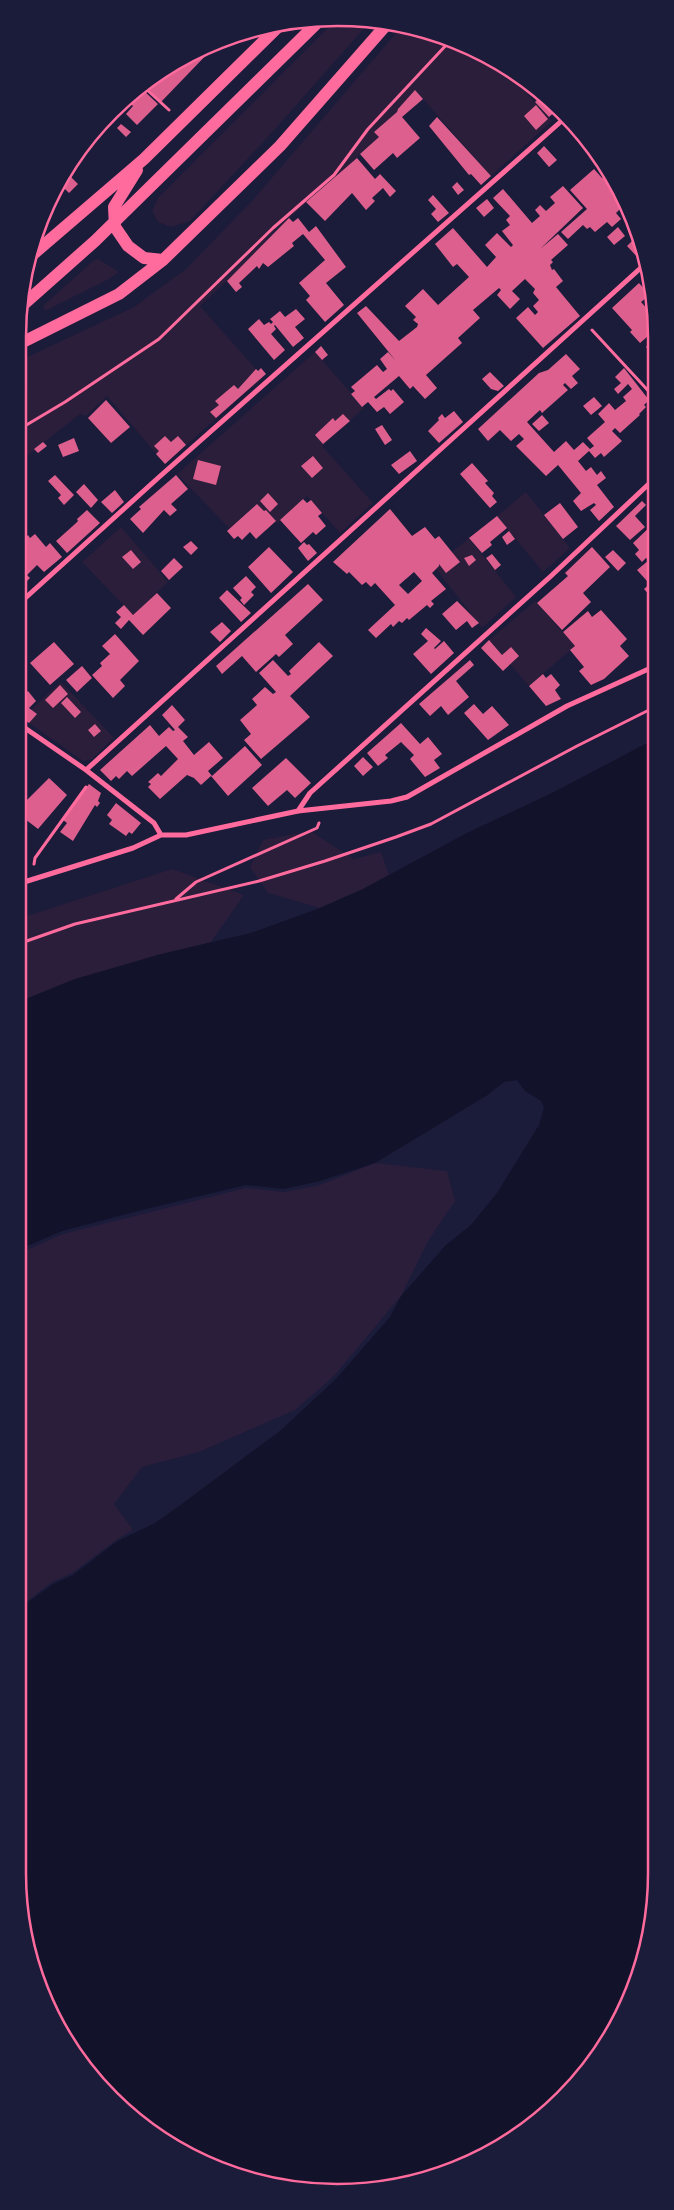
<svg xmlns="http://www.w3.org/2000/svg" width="674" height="2210" font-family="'PT Sans',sans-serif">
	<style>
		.green { fill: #2a1e3b }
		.water { fill: #12122b }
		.building { fill: #dd5f8e; fill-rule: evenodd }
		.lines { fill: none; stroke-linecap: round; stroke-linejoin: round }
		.path { stroke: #ff6b9d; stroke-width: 3 }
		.minor { stroke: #ff6b9d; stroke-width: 5 }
		.primary { stroke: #ff6b9d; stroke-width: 12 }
		.rim { fill: none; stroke: #ff6b9d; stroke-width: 2.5 }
	</style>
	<rect width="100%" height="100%" fill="#1b1b3a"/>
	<path class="green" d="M332 24H368L267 138 190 221 171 227 158 222 152 211 158 198Z
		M403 25 496 60 552 121 491 176 415 90 398 109 397 112 374 132 379 137 336 177 276 230 244 265 200 306 263 377 165 464 107 396 86 416 80 414 23 459V359L134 307 186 269 251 202Z
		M98 259 119 272 109 279 47 310H44V305L93 261Z
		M315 352 364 408 322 446 373 503 340 533 307 496 277 523 266 510 264 511 257 504 230 528 228 527 177 474Z
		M526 492 570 548 543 572 497 516Z
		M121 527 168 582 133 615 82 562Z
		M469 538 516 597 482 628 436 569 439 566 438 564Z
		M535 601 575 646 529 686 489 640Z
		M61 682 114 738 92 759 83 761 22 718Z
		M310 831 354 859 381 852 389 875 363 889 320 908 268 893 250 867 263 840Z
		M172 869 244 895 211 942 75 979 21 1001V918Z
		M375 1163 447 1171 455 1201 428 1241 401 1296 334 1376 295 1410 199 1452 142 1467 114 1504 133 1530 115 1541 72 1573 52 1582 26 1602 19 1611 20 1253 63 1234 246 1188 284 1192 320 1185Z"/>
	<path class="water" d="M653 740 650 1936 602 2051 515 2138 419 2182 296 2190 195 2159 97 2084 42 1995 18 1873 19 1614 27 1603 53 1584 73 1575 116 1542 155 1523 179 1506 280 1431 336 1379 390 1317 401 1296 446 1245 471 1225 497 1193 539 1125 544 1107 541 1101 525 1091 517 1080 504 1082 486 1096 375 1163 320 1181 284 1189 246 1185 146 1209 62 1231 20 1249 21 1001 75 979 161 954 251 933 320 908 363 889 467 833 554 792Z"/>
	<path class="building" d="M212 49 161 102 145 86 160 71Z
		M528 87H529L557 110 549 117 535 102 538 99Z
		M142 89 158 104 137 125 126 114 133 106 129 102Z
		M415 90 423 99 402 117 420 138 397 158 393 153 374 170 360 154 379 137 374 132 397 112 398 109Z
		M536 105 548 119 536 130 524 116Z
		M437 117 491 176 481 185 471 174 469 175 429 126Z
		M121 124 131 132 126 137 117 128Z
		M544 146 557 160 549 167 537 153Z
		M357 158 375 179 380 174 396 191 390 197 383 188 372 198 375 201 366 210 352 193 325 221 306 202Z
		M594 169 602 178 608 173 616 184 614 186 624 196 626 203 616 213 621 219 612 227 607 222 595 232 590 227 587 229 583 225 568 239 561 232 587 209 570 190Z
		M69 175 78 184 69 193 61 185Z
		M457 182 464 190 458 195 452 187Z
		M563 186 583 208 540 249 558 234 568 245 551 260 553 262 550 265 552 270 554 269 563 281 556 287 580 316 543 348 516 318 528 307 535 315 538 312 533 306 539 300 533 293 535 289 525 279 512 291 520 299 510 309 497 295 501 290 499 288 473 310 480 318 458 338 462 343 426 375 437 388 425 399 413 386 410 389 399 376 374 397 376 399 389 389 391 391 393 389 404 402 390 414 384 407 377 412 368 402 362 407 351 394 355 391 351 387 377 365 383 372 387 369 380 359 388 352 396 361 357 313 366 306 399 341 417 327 418 324 413 320 416 317 405 306 423 289 438 305 469 277 457 264 453 267 435 244 453 228 487 267 496 257 485 245 497 233 511 247 513 245 502 231 510 225 506 220 510 216 493 198 503 189 532 223 540 216 535 210 540 205 546 211 555 203 550 197Z
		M433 195 449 213 438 222 431 214 436 209 428 200Z
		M487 199 494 208 484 217 476 208Z
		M289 218 293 222 298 218 309 232 316 226 346 267 326 283 344 305 325 322 306 300 310 296 299 283 325 260 303 234 292 243 294 246 268 267 263 263 259 269 257 266 239 283 242 287 236 292 227 281Z
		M618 227 625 236 614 245 607 237Z
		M636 237 642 257 640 260 627 246Z
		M639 283 650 295 641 302 651 313 648 316 654 322V331L640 343 630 332 632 330 612 308Z
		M296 309 305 319 295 327 304 338 293 347 275 325 274 326 276 329 271 334 285 350 274 360 248 329 259 319 264 325 269 322 271 324 273 322 270 319 280 311 285 317Z
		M654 339V356L646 347Z
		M321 346 328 355 322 360 315 352Z
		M566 354 580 369 572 376 578 383 571 389 565 383 563 385 568 390 542 413 540 410 527 422 554 452 566 441 574 450 583 442 590 449 594 446 587 438 605 422 598 414 609 403 615 410 626 401 623 397 632 389 628 384 618 394 614 389 621 383 615 377 624 368 649 400 644 405 646 407 639 414 640 415 620 433 615 428 612 431 622 441 604 457 601 453 595 458 589 451 578 461 586 471 591 467 597 475 601 471 606 478 597 485 614 507 599 521 590 510 596 505 594 503 581 511 573 501 581 493 558 465 546 476 516 446 524 439 519 434 511 441 500 430 488 441 478 429 539 373 548 370Z
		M261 368 266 374 216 418 210 412 219 405 215 401 234 385 238 389 256 369 258 371Z
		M490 372 504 386 498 391 491 389 482 379Z
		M594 397 602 406 591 415 583 406Z
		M106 400 130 427 111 443 88 418Z
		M454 411 463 422 439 443 428 431 439 420 438 418 442 414 445 418Z
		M343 414 350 421 323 444 315 435 333 418 335 421Z
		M542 415 549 423 539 431 532 424Z
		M382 425 392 440 385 445 375 429Z
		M165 436 171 442 178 436 186 445 165 464 156 454 159 451 154 446Z
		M74 438 79 451 63 457 58 445Z
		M43 442 47 446 38 453 34 449Z
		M410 451 417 461 399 474 391 465Z
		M313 456 323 468 312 478 301 466Z
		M198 460 221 466 216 485 193 479Z
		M472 463 488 481 485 483 494 493 492 496 497 502 490 508 460 474Z
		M55 475 74 495 64 505 58 498 61 495 48 481Z
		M176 475 188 489 171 504 177 510 170 516 164 510 143 533 130 519 141 509 139 507Z
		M84 484 98 500 91 508 76 492Z
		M115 490 124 502 112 513 101 502Z
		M268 493 278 504 270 512 260 501Z
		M303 499 307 503 311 500 322 513 318 516 326 526 316 535 313 532 301 543 280 520Z
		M642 501 646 505 635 516 645 527 630 540 616 526Z
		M560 503 578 527 563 539 544 515Z
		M257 504 264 511 266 510 276 521 256 539 250 532 242 540 238 536 234 539 227 531Z
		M390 509 412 536 425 527 435 539 439 536 460 562 446 573 439 564V566L432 573 446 589 431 601 434 604 430 608 427 605 409 620 407 618 402 623 399 621 393 627 391 624 376 638 368 630 395 605 375 583 371 587 366 582 362 585 349 572 347 574 333 562ZM414 572 422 581 408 594 399 585Z
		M87 510 100 523 67 553 56 541 75 524 78 521 77 519Z
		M497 516 507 528 490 542 492 545 482 553 469 538Z
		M653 524V560L651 562 653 565V575L647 581 637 570 649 560 646 558 642 562 635 554 639 550 633 543Z
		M509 531 515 539 507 545 502 537Z
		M35 534 46 547 50 543 62 557 44 572 37 565 27 575 30 578 22 586 23 540 28 535 30 538Z
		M191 541 198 548 191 555 183 547Z
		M304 542 307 545 309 544 317 553 308 561 298 548Z
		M269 547 293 572 271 593 248 567Z
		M592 547 610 567 583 593 591 602 562 630 537 603 568 576 565 573Z
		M131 550 141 562 133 569 122 557Z
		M613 550 626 563 618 571 605 557Z
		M492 554 501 565 495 570 486 558Z
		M472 555 476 560 469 566 464 558Z
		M174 558 183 567 169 580 161 571Z
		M246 576 256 587 251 592 254 595 244 605 240 600 242 598 233 588Z
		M653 581V599L644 589Z
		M308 584 323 600 285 635 293 644 279 657 276 654 256 672 242 656 222 674 216 666Z
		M227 590 251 613 241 622 219 598Z
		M157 593 171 608 143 635 129 620 121 629 115 623 121 617 116 612 124 605 133 615Z
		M457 601 479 623 472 628 467 621 456 630 442 614Z
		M601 610 627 639 620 646 629 656 604 679 591 685 579 671 584 667 570 650 575 646 563 632 588 611 592 617Z
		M222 622 231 631 220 642 210 632Z
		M426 628 441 641 434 648 435 649 444 641 454 653 431 674 413 654 428 641 421 634Z
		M115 634 139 661 120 680 125 686 113 698 92 675 102 666 100 663 110 654 102 646Z
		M489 640 502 655 511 647 519 656 503 671 481 648Z
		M54 642 74 664 50 685 30 663Z
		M319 642 333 656 290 696 310 717 261 759 244 740 251 734 240 720 257 705 252 699 265 687 273 694 276 692 259 673 273 660 288 676 291 674 289 671Z
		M470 660 474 665 456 681 469 697 448 715 441 706 430 716 419 704Z
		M82 666 92 678 77 692 66 680Z
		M543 674 546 678 551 674 560 685 555 690 561 699 546 706 529 686Z
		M60 685 68 694 53 708 45 700Z
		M28 691 36 701 29 708 37 714 29 723 22 718V695Z
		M67 697 81 712 75 718 61 703Z
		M474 704 483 714 492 706 509 725 488 740 464 713Z
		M172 705 185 720 178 727 188 737 183 741 194 755 209 742 223 758 208 771 212 776 245 746 262 765 228 796 211 776 201 785 194 778 187 775 160 799 148 787 151 784 148 782 158 773 161 776 178 759 166 746 132 776 127 771 119 779 116 776 111 781 100 770 150 725 159 736 169 727 173 731 175 730 162 715Z
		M401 723 420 744 428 737 442 754 434 760 440 768 425 777 410 759 414 755 401 742 385 755 388 758 378 766 367 753Z
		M95 724 101 731 94 737 88 730Z
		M363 757 373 767 363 776 354 766Z
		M286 758 311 783 295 798 287 790 268 806 252 788Z
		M49 778 67 795 38 829 25 819 22 823V805Z
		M89 784 101 793 98 801 100 803 97 807 95 805 73 841 60 832 67 823 63 820Z
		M116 803 141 823 132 834 129 832 126 836 109 824 112 820 107 815Z"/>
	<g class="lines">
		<path class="path" d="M144 87 169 110
			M592 330 654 397
			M23 427 65 402 159 339 273 228 334 175 368 129 449 42
			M34 864 35 858 86 787
			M176 899 196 882 317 828 319 823
			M21 943 75 924 259 881 325 861 396 837 431 824 577 746 653 708"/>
		<path class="minor" d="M22 601 158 478 566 117
			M22 726 86 770 154 823 161 835
			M86 770 644 265
			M298 811 310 793 551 576 653 480
			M21 883 133 848 161 835H186L298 811 391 801 407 797 567 706 653 667"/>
		<path class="primary" d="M137 170 114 207 115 227 128 246 144 258 163 260
			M31 256 144 159 281 24
			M24 304 95 241 316 24
			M23 342 119 294 163 260 280 146 387 24"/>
	</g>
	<path d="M0 0H674V2210H0ZM337 26H337A311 311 0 0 1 648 337V1873A311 311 0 0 1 337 2184H337A311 311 0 0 1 26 1873V337A311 311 0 0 1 337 26Z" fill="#1b1b3a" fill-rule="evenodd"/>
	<path class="rim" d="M337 26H337A311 311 0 0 1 648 337V1873A311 311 0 0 1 337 2184H337A311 311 0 0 1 26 1873V337A311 311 0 0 1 337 26Z"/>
</svg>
